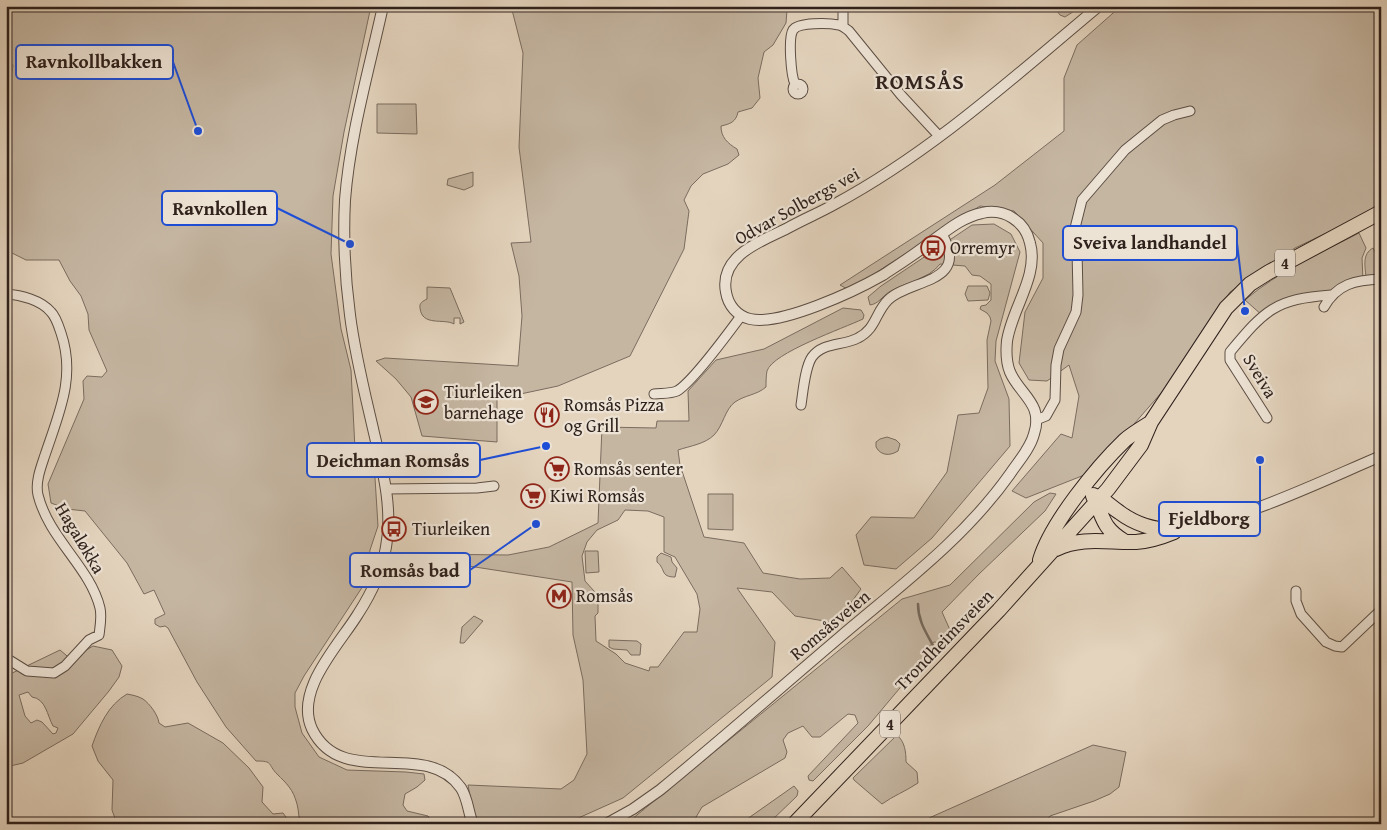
<svg xmlns="http://www.w3.org/2000/svg" width="1387" height="830" font-family="'Gentium Book Plus',serif">
	<style>
		.green { fill: #c5b6a2; stroke: #7a6c5f; fill-rule: evenodd }
		.lines { fill: none; stroke-linecap: round; stroke-linejoin: round }
		.stream { stroke: #76685c; stroke-width: 2.5 }
		.minor-casing { stroke: #5c4e44; stroke-width: 11 }
		.tertiary-casing { stroke: #5c4e44; stroke-width: 12 }
		.trunk-casing { stroke: #2f211c; stroke-width: 16 }
		.minor { stroke: #ede3d5; stroke-width: 9 }
		.tertiary { stroke: #ede3d5; stroke-width: 10 }
		.trunk { stroke: #e4d4be; stroke-width: 14 }
		.labels { text-anchor: middle; stroke-width: 4.5; stroke-linejoin: round; paint-order: stroke }
		.shield { fill: #ede3d5; stroke: #685b54; stroke-width: 1 }
		.shield-label { font-size: 16px; font-weight: bold; fill: #2f211c }
		.street-label { font-size: 18px; fill: #2f211c; stroke: #ede3d5 }
		.poi-label { font-size: 18px; fill: #2f211c; stroke: #ede3d5; text-anchor: start }
		.district-label { font-size: 22px; font-weight: bold; letter-spacing: 1px; fill: #2f211c; stroke: #ede3d5 }
		.leader { fill: none; stroke: #1d4ed8; stroke-width: 2 }
		.callout-dot { fill: #1d4ed8; stroke: #ede3d5; stroke-width: 2 }
		.callout { fill: #ede3d5; stroke: #1d4ed8; stroke-width: 2 }
		.callout-label { font-size: 19px; text-anchor: middle; font-weight: bold; fill: #2f211c }
	</style>
	<rect width="100%" height="100%" fill="#e4d4be"/>
	<filter id="stains"><feTurbulence type="fractalNoise" baseFrequency=".004" numOctaves="4"/><feColorMatrix values="0 0 0 0 .2 0 0 0 0 .09 0 0 0 0 .02 0 0 0 .5 -.17"/></filter>
	<radialGradient id="worn" r=".72"><stop offset=".6" stop-color="#630" stop-opacity="0"/><stop offset="1" stop-color="#630" stop-opacity=".3"/></radialGradient>
	<path class="green" d="M6 6H371L344 132 333 196 331 254 341 329 351 370 355 449 369 448 375 478 378 526 370 550 368 569 363 586 304 676 295 693V707L302 733 319 757 347 770 406 772 424 774 425 780 417 787 405 794 403 805 407 811 428 816 433 824H301C298 817 299 811 297 804 293 789 287 784 277 774 267 764 274 761 256 761L226 727 197 682 168 628 165 626 160 627 155 624V619L165 614 154 590 144 594 127 563 85 511 67 509 51 503 48 484 84 399 83 381 87 376 102 377 107 371 89 330 88 314 81 296 70 281 59 260H26L6 250V110L13 65 6 59Z
		M511 6H789L787 10 786 23 773 45 764 52 758 78 760 98 752 108 738 112C736 122 730 124 721 126 721 137 727 143 737 149L739 155 728 164 703 174 691 186 684 200 689 211 684 249 630 356 558 386 497 399V442L422 436 411 397 396 379 376 361 385 358 518 366 522 316 519 276 511 243 531 242 519 147 523 53Z
		M1053 6H1082L1065 17 1060 15Z
		M1121 6H1381V207L1295 248 1230 292 1162 392 1092 472 1026 498 1012 491 1061 434 1072 438 1079 396 1069 365 1047 381 1029 380 1019 363 1025 312 1043 278V243L1014 211 980 206 849 290 840 285 995 185 1064 131V78L1077 45Z
		M377 104H416L417 134 377 133Z
		M473 172V186L464 190 447 185 448 179Z
		M994 224 1011 234 1020 252 996 341 995 361 1009 399 1010 446 932 538 896 569 864 565 856 535 871 517 914 518 947 472 958 415 979 413 988 388 987 340 991 321 990 317 987 313 980 309 981 306 986 305 991 300V284L980 276 972 275 965 266 940 264C928 280 905 282 889 292 882 297 878 304 870 305L868 297 881 286 972 225Z
		M1359 233 1366 248 1362 258 1363 280 1336 291 1305 298 1263 316 1245 300C1279 271 1319 254 1359 233Z
		M1373 248 1379 260H1381V275L1366 277C1365 266 1362 254 1373 248Z
		M968 286H987L990 293 988 300 968 301 965 294Z
		M427 287 450 288 464 322 460 324V318H454V324C444 318 422 327 420 308 419 303 423 301 427 299Z
		M843 308 861 310 864 315 863 319C844 328 772 353 767 371 766 376 766 382 766 387 757 395 745 395 735 402 725 409 723 426 714 435 705 444 690 446 678 450L680 465 704 537 744 543 763 573 800 579 830 578 842 567 861 589 836 623 795 616 772 592 737 588 775 642 772 677 623 798 565 824H475L468 785 561 789 574 780 587 754 583 680 573 635 572 582 462 565 423 563 424 554 508 555 549 547 598 523 602 427 656 428 657 421H689L688 391 716 360 764 349ZM625 510 648 511 664 517V552L675 557 697 594 700 609 697 632H684L658 667H650L649 671 625 663 616 654 596 641 595 616 598 613V599L594 591 585 581 582 556 587 542 597 530 618 520Z
		M887 437 896 440 900 444 898 451C890 456 881 456 876 447V442L880 439Z
		M1050 493 1056 494 1045 511 979 574 942 612 950 630 942 643 934 642 926 649V657L868 726 813 781 809 780 808 776 858 723 855 715 848 714 820 737H812L803 726 788 733 783 740 787 752 785 758 702 807 692 824H623L632 819 902 599 950 585 1034 502Z
		M708 494H733V530L708 529Z
		M585 551H598L599 572 586 573Z
		M661 553 671 557 672 562 677 568 675 577C660 577 666 569 657 562V557Z
		M474 616 483 621 464 643H460L462 627Z
		M609 640 637 641 641 644 640 655H631L627 650 613 649 609 647Z
		M93 646 112 650 122 666 119 677 109 691 73 734 23 763 6 767V676L60 650 73 661 83 652ZM28 692 32 697C46 699 47 715 53 726L58 728 56 733 53 734 42 722 37 720 31 723 25 716 19 695Z
		M127 694C132 695 138 696 143 699 150 704 158 715 159 723L165 727 188 723 223 743 249 768 263 787 262 802 273 814 283 813 291 824H228L195 820 117 824 112 810 113 780 98 761 92 746C99 726 108 705 127 694Z
		M897 735C905 742 906 752 906 762L917 772 918 783C906 791 893 796 882 804L854 780 853 778Z
		M1093 745 1126 752 1119 787 1110 794 1094 801 1050 816 1043 824H927L929 818Z
		M794 786 798 791 797 796 768 824H740Z"/>
	<g class="lines">
		<path class="stream" d="M918 604C918 623 928 635 936 651"/>
		<g class="minor-casing">
			<path id="minor" d="M843 6V26
				M793 89a5 5 0 1 1 10 0a5 5 0 1 1-10 0Z
				M795 84C791 76 788 38 793 30 798 22 829 23 839 25 843 26 845 28 849 31L901 95 939 136
				M6 294C21 295 41 300 51 312 56 317 59 327 61 333 76 377 59 413 45 455 41 467 35 482 38 495 49 539 90 567 100 608 102 617 100 627 99 635L89 640 65 666 54 673 27 671 6 658
				M1324 307C1337 284 1355 280 1381 279
				M654 394C661 393 670 394 677 391 693 382 729 332 741 316
				M801 405C803 392 805 367 812 357 823 342 843 346 858 338 876 329 875 313 888 300 909 279 971 284 942 234
				M1267 418 1230 360V352C1265 310 1275 299 1331 295
				M1036 420 1046 416 1055 400 1056 365 1059 349 1076 312 1078 295 1077 249 1075 228 1082 200 1125 150 1162 120 1174 115 1190 111
				M386 489 477 488 494 486
				M1296 591V601L1301 614 1326 642 1335 646 1342 647 1381 610"/>
		</g>
		<g class="tertiary-casing">
			<path id="tertiary" d="M383 6C369 70 350 135 345 200 343 238 345 277 350 315 355 355 365 394 374 433 383 471 393 509 386 547 382 571 371 594 358 614 339 645 294 690 312 729 342 791 425 737 461 788 468 799 468 812 473 824
				M1174 531C1247 518 1313 485 1381 456
				M606 824 633 809 660 790C721 740 780 688 840 637 900 586 964 539 1010 474 1018 462 1030 449 1034 434 1044 404 1020 395 1010 372 1006 362 1006 351 1007 341 1012 308 1039 276 1030 243 1025 221 1004 208 982 213 962 217 945 232 928 244 914 255 898 265 883 275 855 291 781 326 750 319 737 316 728 305 726 292 719 256 761 241 786 229 802 220 819 213 835 204 932 152 1015 76 1099 6"/>
		</g>
		<g class="trunk-casing">
			<path id="trunk" d="M1093 495C1103 498 1110 506 1119 512 1136 525 1153 529 1174 531
				M1093 496C1104 517 1101 527 1124 541
				M1056 549C1082 536 1109 543 1136 542 1149 541 1162 537 1174 532
				M1040 560C1051 523 1097 467 1125 440 1132 434 1142 428 1150 423
				M794 824 999 610 1108 489 1141 445 1151 422 1226 308 1250 284 1269 272 1381 212"/>
		</g>
		<use href="#minor" class="minor"/>
		<use href="#tertiary" class="tertiary"/>
		<use href="#trunk" class="trunk"/>
	</g>
	<defs>
		<g id="bus-ring" transform="scale(1.25)"><circle r="9.5" fill="#ede3d5" stroke="#8f2418" stroke-width="1.5"/><path d="M-5-6H5V4H4V6H2V4H-2V6H-4V4H-5ZM-3.5-4V0h7V-4ZM-3.5 1.2v1.5H-2V1.2ZM2 1.2v1.5H3.5V1.2Z" fill="#8f2418"/></g>
		<g id="school-ring" transform="scale(1.25)"><circle r="9.5" fill="#ede3d5" stroke="#8f2418" stroke-width="1.5"/><path d="M0-5L7-2L0 1L-7-2ZM-4 1L0 2.5L4 1V4Q0 6-4 4Z" fill="#8f2418"/></g>
		<g id="restaurant-ring" transform="scale(1.25)"><circle r="9.5" fill="#ede3d5" stroke="#8f2418" stroke-width="1.5"/><path d="M-5-6h1v4h1v-4h1v4h1v-4h1v5L-1.5 .5V6h-2V.5L-5-1ZM5-6V6H3V1.5H1.5Q1.5-4 5-6Z" fill="#8f2418"/></g>
		<g id="supermarket-ring" transform="scale(1.25)"><circle r="9.5" fill="#ede3d5" stroke="#8f2418" stroke-width="1.5"/><path d="M-6-5.5h2.5l.6 2H6L4.5 2H-2.5L-4.4-4H-6ZM-1.5 3.2a1.3 1.3 0 1 0 .1 0ZM3 3.2a1.3 1.3 0 1 0 .1 0Z" fill="#8f2418"/></g>
		<g id="metro-ring" transform="scale(1.25)"><circle r="9.5" fill="#ede3d5" stroke="#8f2418" stroke-width="1.5"/><path d="M-5.5 5V-5H-3L0 0L3-5H5.5V5H3V-.5L0 4L-3-.5V5Z" fill="#8f2418"/></g>
	</defs>
	<g fill-rule="evenodd">
		<use href="#bus-ring" x="933" y="248"/>
		<use href="#school-ring" x="426" y="402"/>
		<use href="#restaurant-ring" x="547" y="415"/>
		<use href="#supermarket-ring" x="557" y="469"/>
		<use href="#supermarket-ring" x="533" y="496"/>
		<use href="#bus-ring" x="394" y="529"/>
		<use href="#metro-ring" x="559" y="596"/>
	</g>
	<g class="labels">
		<g class="shield">
			<rect x="1275" y="249.5" width="20" height="27" rx="4"/>
			<rect x="880" y="710.5" width="20" height="27" rx="4"/>
		</g>
		<g class="shield-label">
			<text x="1285" y="269">4</text>
			<text x="890" y="730">4</text>
		</g>
		<g class="street-label">
			<text transform="translate(797 206) rotate(-29)" y="6">Odvar Solbergs vei</text>
			<text transform="translate(1260 376) rotate(59)" y="6">Sveiva</text>
			<text transform="translate(80 538) rotate(59)" y="6">Hagaløkka</text>
			<text transform="translate(830 625) rotate(-40)" y="6">Romsåsveien</text>
			<text transform="translate(944 640) rotate(-46)" y="6">Trondheimsveien</text>
		</g>
		<g class="poi-label">
			<text x="950" y="254">Orremyr</text>
			<text x="444" y="398">Tiurleiken<tspan x="444" dy="21">barnehage</tspan></text>
			<text x="564" y="411">Romsås Pizza<tspan x="564" dy="21">og Grill</tspan></text>
			<text x="574" y="475">Romsås senter</text>
			<text x="550" y="502">Kiwi Romsås</text>
			<text x="412" y="535">Tiurleiken</text>
			<text x="576" y="602">Romsås</text>
		</g>
		<g class="district-label">
			<text x="920" y="89">ROMSÅS</text>
		</g>
	</g>
	<path class="leader" d="M198 131L173 62M350 244L277 208M1245 311L1237 243M546 446L480 460M1260 460L1260 519M536 524L470 570"/>
	<g class="callout-dot">
		<circle cx="198" cy="131" r="5"/>
		<circle cx="350" cy="244" r="5"/>
		<circle cx="1245" cy="311" r="5"/>
		<circle cx="546" cy="446" r="5"/>
		<circle cx="1260" cy="460" r="5"/>
		<circle cx="536" cy="524" r="5"/>
	</g>
	<g class="callout">
		<rect x="16" y="45" width="157" height="34" rx="5"/>
		<rect x="162" y="191" width="115" height="34" rx="5"/>
		<rect x="1063" y="226" width="174" height="34" rx="5"/>
		<rect x="307" y="443" width="173" height="34" rx="5"/>
		<rect x="1159" y="502" width="101" height="34" rx="5"/>
		<rect x="350" y="553" width="120" height="34" rx="5"/>
	</g>
	<g class="callout-label">
		<text x="94" y="68">Ravnkollbakken</text>
		<text x="220" y="215">Ravnkollen</text>
		<text x="1150" y="249">Sveiva landhandel</text>
		<text x="393" y="467">Deichman Romsås</text>
		<text x="1209" y="525">Fjeldborg</text>
		<text x="410" y="577">Romsås bad</text>
	</g>
	<rect width="1387" height="830" fill="none" stroke="#e4d4be" stroke-width="25"/>
	<rect x="8" y="8" width="1372" height="815" fill="none" stroke="#2f211c" stroke-width="2.5"/>
	<rect x="12" y="12" width="1362" height="805" fill="none" stroke="#2f211c"/>
	<rect width="100%" height="100%" filter="url(#stains)"/>
	<rect width="100%" height="100%" fill="url(#worn)"/>
</svg>
